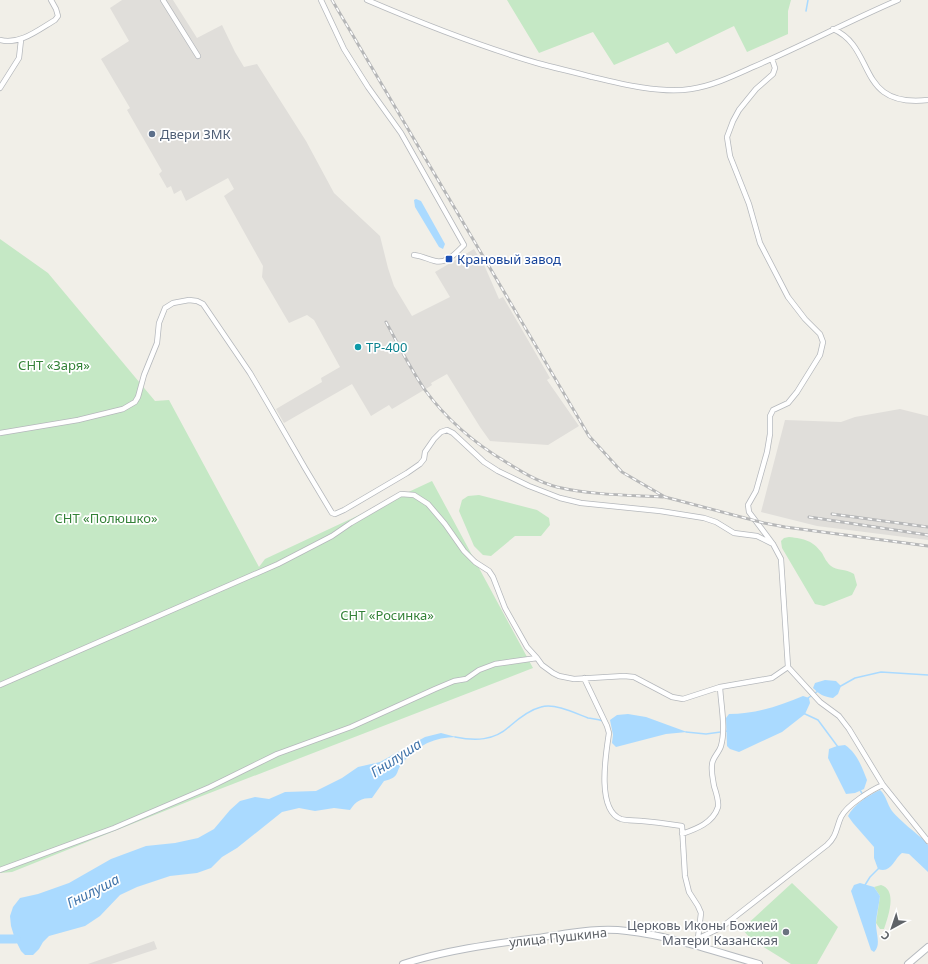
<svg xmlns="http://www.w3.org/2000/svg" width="928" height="964" font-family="'Noto Sans',sans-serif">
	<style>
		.industrial { fill: #e0deda }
		.green { fill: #c5e8c5 }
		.water { fill: #aadaff }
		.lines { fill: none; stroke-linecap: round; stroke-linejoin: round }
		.stream { stroke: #aadaff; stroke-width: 1.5 }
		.river { stroke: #aadaff; stroke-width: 9 }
		.minor-casing { stroke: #b5b8bc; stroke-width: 6 }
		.secondary-casing { stroke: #b6babf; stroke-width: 8 }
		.minor { stroke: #fff; stroke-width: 4.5 }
		.secondary { stroke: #fff; stroke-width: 6 }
		.rail-casing { stroke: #b6b7b8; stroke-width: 3 }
		.rail { stroke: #fff; stroke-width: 1.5; stroke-dasharray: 4.5; stroke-linecap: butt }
		.service-dot { fill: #5c6f8a; stroke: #fff; stroke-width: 1.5 }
		.transit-dot { fill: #1a4fb4; stroke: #fff; stroke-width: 1.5 }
		.culture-dot { fill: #0f9aa8; stroke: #fff; stroke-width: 1.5 }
		.worship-dot { fill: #6b7280; stroke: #fff; stroke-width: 1.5 }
		.labels { text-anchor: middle; stroke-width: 3.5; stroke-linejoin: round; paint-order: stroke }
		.service-label { font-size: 13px; fill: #4e5e75; stroke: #fff; text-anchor: start }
		.transit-label { font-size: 13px; fill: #164399; stroke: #fff; text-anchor: start }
		.culture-label { font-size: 13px; fill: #0d838f; stroke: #fff; text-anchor: start }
		.park-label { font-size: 13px; fill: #348238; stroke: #fff }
		.worship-label { font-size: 13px; fill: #5b616d; stroke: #fff; text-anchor: end }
		.street-label { font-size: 13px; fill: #5f6368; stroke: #fff }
		.water-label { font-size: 14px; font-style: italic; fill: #4174aa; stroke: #fff }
	</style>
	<rect width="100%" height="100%" fill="#f1efe8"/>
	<path class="industrial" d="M122 0H173L197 38 222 25 235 52 244 67 257 64 306 141 334 193 380 236 388 268 394 286 412 316 450 297 435 272 474 249 485 267 499 299 503 297 550 378 547 380 579 426 548 445 490 441 480 427 447 374 431 383 432 385 429 387 392 409 389 405 371 416 352 384 284 423 276 409 322 382 321 378 340 367 314 320 307 315 289 323 262 277 263 266 224 196 234 189 228 178 186 201 181 190 174 194 171 186 167 188 159 174 162 171 127 110 130 108 101 59 129 41 110 8Z
		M900 409 928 416V540L817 526 761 512 785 420 841 422 855 417Z
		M154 941 157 949 111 964H88Z"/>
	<path class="green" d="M507 0H791L788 11V34L747 52 734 26 676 54 668 42 614 65 593 32 539 53Z
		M0 239 48 273 155 401 169 400 259 567 265 559 432 481 533 668 202 796 12 872 0 873Z
		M479 495 537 510 549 518 550 525 541 536H515L491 556 483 555 474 546 459 511 462 500 468 496Z
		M789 537C805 539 812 540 822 553 824 557 827 563 831 566 837 571 845 568 854 574L857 585 852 595 824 606 815 604 782 548 781 541 784 538Z
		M792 883 838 927 817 964H791L751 939 742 929Z
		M881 885C898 890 888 917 884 929H880L876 923 880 896 874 887Z"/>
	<path class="water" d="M416 199 421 201 445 244 443 249 439 247 415 207 414 200Z
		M825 680 836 681 841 686 838 694 833 698C824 697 819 694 813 688L815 683Z
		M803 696 809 698 810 703 805 714 782 732 739 752 730 749 727 746 726 718 729 714C754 714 780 706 803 696Z
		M628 714 646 717 687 732 666 734 616 747 612 743 613 735 610 720 617 715Z
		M441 733 456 737C435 737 418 745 404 761 394 771 402 777 384 781L372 798C361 798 356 801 350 810L334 808 315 811 299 808 282 812 237 848 222 857 211 868 197 873 170 876 137 887 120 895 100 916 85 926 49 936 43 942 39 949 33 955H25L21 951 15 939 11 926 10 916 13 907 20 898 38 894 69 883 111 859 146 846 175 843 198 838 214 829 230 810 240 801 255 797 269 799 285 792 316 791 342 778 358 767 380 762 425 737Z
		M845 745C857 753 862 767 867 780L864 789 855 793 846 794 828 758 829 749 837 746Z
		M880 790C886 795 887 804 892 811 899 820 916 833 925 841L928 845V872L909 854 902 853C894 859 891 874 878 869L874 858V847L853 823 848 816C853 805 869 795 880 790Z
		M860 883 874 887 880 896C879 904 877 913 876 921 875 931 882 945 874 952L871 950 851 891 854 885Z"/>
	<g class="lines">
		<path class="stream" d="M806 11 808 0
			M839 687 855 678 881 672 928 675
			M808 698 818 691
			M803 713 818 720 838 747
			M686 732 706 734 728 731
			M455 737C475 741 494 741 510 726 518 719 529 710 541 707 555 703 575 713 588 718 593 719 598 719 603 721
			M860 790 866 800
			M865 885 870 877 879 868"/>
		<path class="river" d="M0 939H16"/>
		<g class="minor-casing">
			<path id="minor" d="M163 0 198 56
				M321 0 344 49 368 87 401 133 464 245C457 252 447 264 435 261 427 259 422 256 414 255
				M367 0C423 24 479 46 537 63 555 68 574 72 592 77 621 84 662 94 691 89 712 86 733 76 753 67 802 46 849 21 898 0
				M833 29C877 48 855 108 928 100
				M0 40C20 45 38 30 55 20L58 16 56 9 51 0
				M772 59 775 68 773 74 756 89 739 110 733 121 727 137 730 156 749 204 760 243 788 297 805 319 820 334 823 342 820 355 797 392 788 403 773 410 770 416V434L767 452 756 491 748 505 749 512 773 544 781 559 788 667
				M0 88 19 58 21 40
				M0 433 78 420 123 409 135 402 138 397 144 375 157 343 159 323 165 308 173 303 189 300 197 301 203 304 250 373 267 402 305 468 332 513 335 514 344 510 407 473 420 464 424 459 425 452 434 439 441 432 447 430 453 433 484 462 498 471 529 486 560 498 581 503 660 511 704 518 716 522 734 533 757 536 773 544
				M788 667 820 702 839 716 849 729 883 785 928 841
				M584 678 607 726 609 733C606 753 596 810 621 819 627 821 636 820 642 821 656 822 669 824 682 826L685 876 689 892 698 906 701 913 698 938
				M0 685 278 564 332 536 351 523 401 494 414 495 428 504 445 524 464 551 475 562 489 571 493 577 505 608 527 647 537 658
				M682 834C696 829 713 823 718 807 719 801 716 792 714 786 713 779 711 772 712 765 712 758 719 753 721 746 726 728 721 706 720 687
				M0 870 114 828 210 787 277 754 351 727 435 689 454 681 466 679 479 670 495 664 537 658 542 665 553 673 559 676 574 679 624 676 634 677 672 697 683 699 720 687 772 678 788 667
				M687 944 722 927 827 845C837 836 836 828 841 817 847 805 871 790 883 785"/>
		</g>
		<g class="secondary-casing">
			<path id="secondary" d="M403 964C446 950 492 944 537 938 566 934 597 927 627 931 672 936 716 952 759 964
				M908 964 928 947"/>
		</g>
		<use href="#minor" class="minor"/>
		<use href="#secondary" class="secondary"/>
		<g class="rail-casing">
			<path id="rail" d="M332 0 589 436 622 472 665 497 764 523 785 527 928 546
				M386 322C398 344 411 370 425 390 447 420 474 443 506 462 522 472 538 482 557 487 591 495 628 495 663 497
				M832 514 928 527
				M809 517 928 535"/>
		</g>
		<use href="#rail" class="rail"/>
	</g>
	<circle class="service-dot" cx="152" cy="134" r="4"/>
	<rect class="transit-dot" x="445" y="255" width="8" height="8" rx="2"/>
	<circle class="culture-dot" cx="358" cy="347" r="4"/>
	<circle class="worship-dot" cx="786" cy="932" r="4"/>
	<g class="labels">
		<g class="service-label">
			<text x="160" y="139">Двери ЗМК</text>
		</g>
		<g class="transit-label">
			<text x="457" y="264">Крановый завод</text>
		</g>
		<g class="culture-label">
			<text x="366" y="352">ТР-400</text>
		</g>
		<g class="park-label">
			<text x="54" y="370">СНТ «Заря»</text>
			<text x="106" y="523">СНТ «Полюшко»</text>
			<text x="387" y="620">СНТ «Росинка»</text>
		</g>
		<g class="worship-label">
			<text x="778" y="930">Церковь Иконы Божией<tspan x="778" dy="15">Матери Казанская</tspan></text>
		</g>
		<g class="street-label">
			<text transform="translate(558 937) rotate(-6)" y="5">улица Пушкина</text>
		</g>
		<g class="water-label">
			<text transform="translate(396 758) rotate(-33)" y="5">Гнилуша</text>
			<text transform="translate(93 891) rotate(-27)" y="5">Гнилуша</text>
		</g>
	</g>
	<g transform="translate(892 928) rotate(220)" stroke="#ffffff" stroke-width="3" paint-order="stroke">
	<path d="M0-3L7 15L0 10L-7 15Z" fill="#5f6368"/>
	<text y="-6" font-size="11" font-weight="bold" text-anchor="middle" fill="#5f6368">С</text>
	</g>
</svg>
